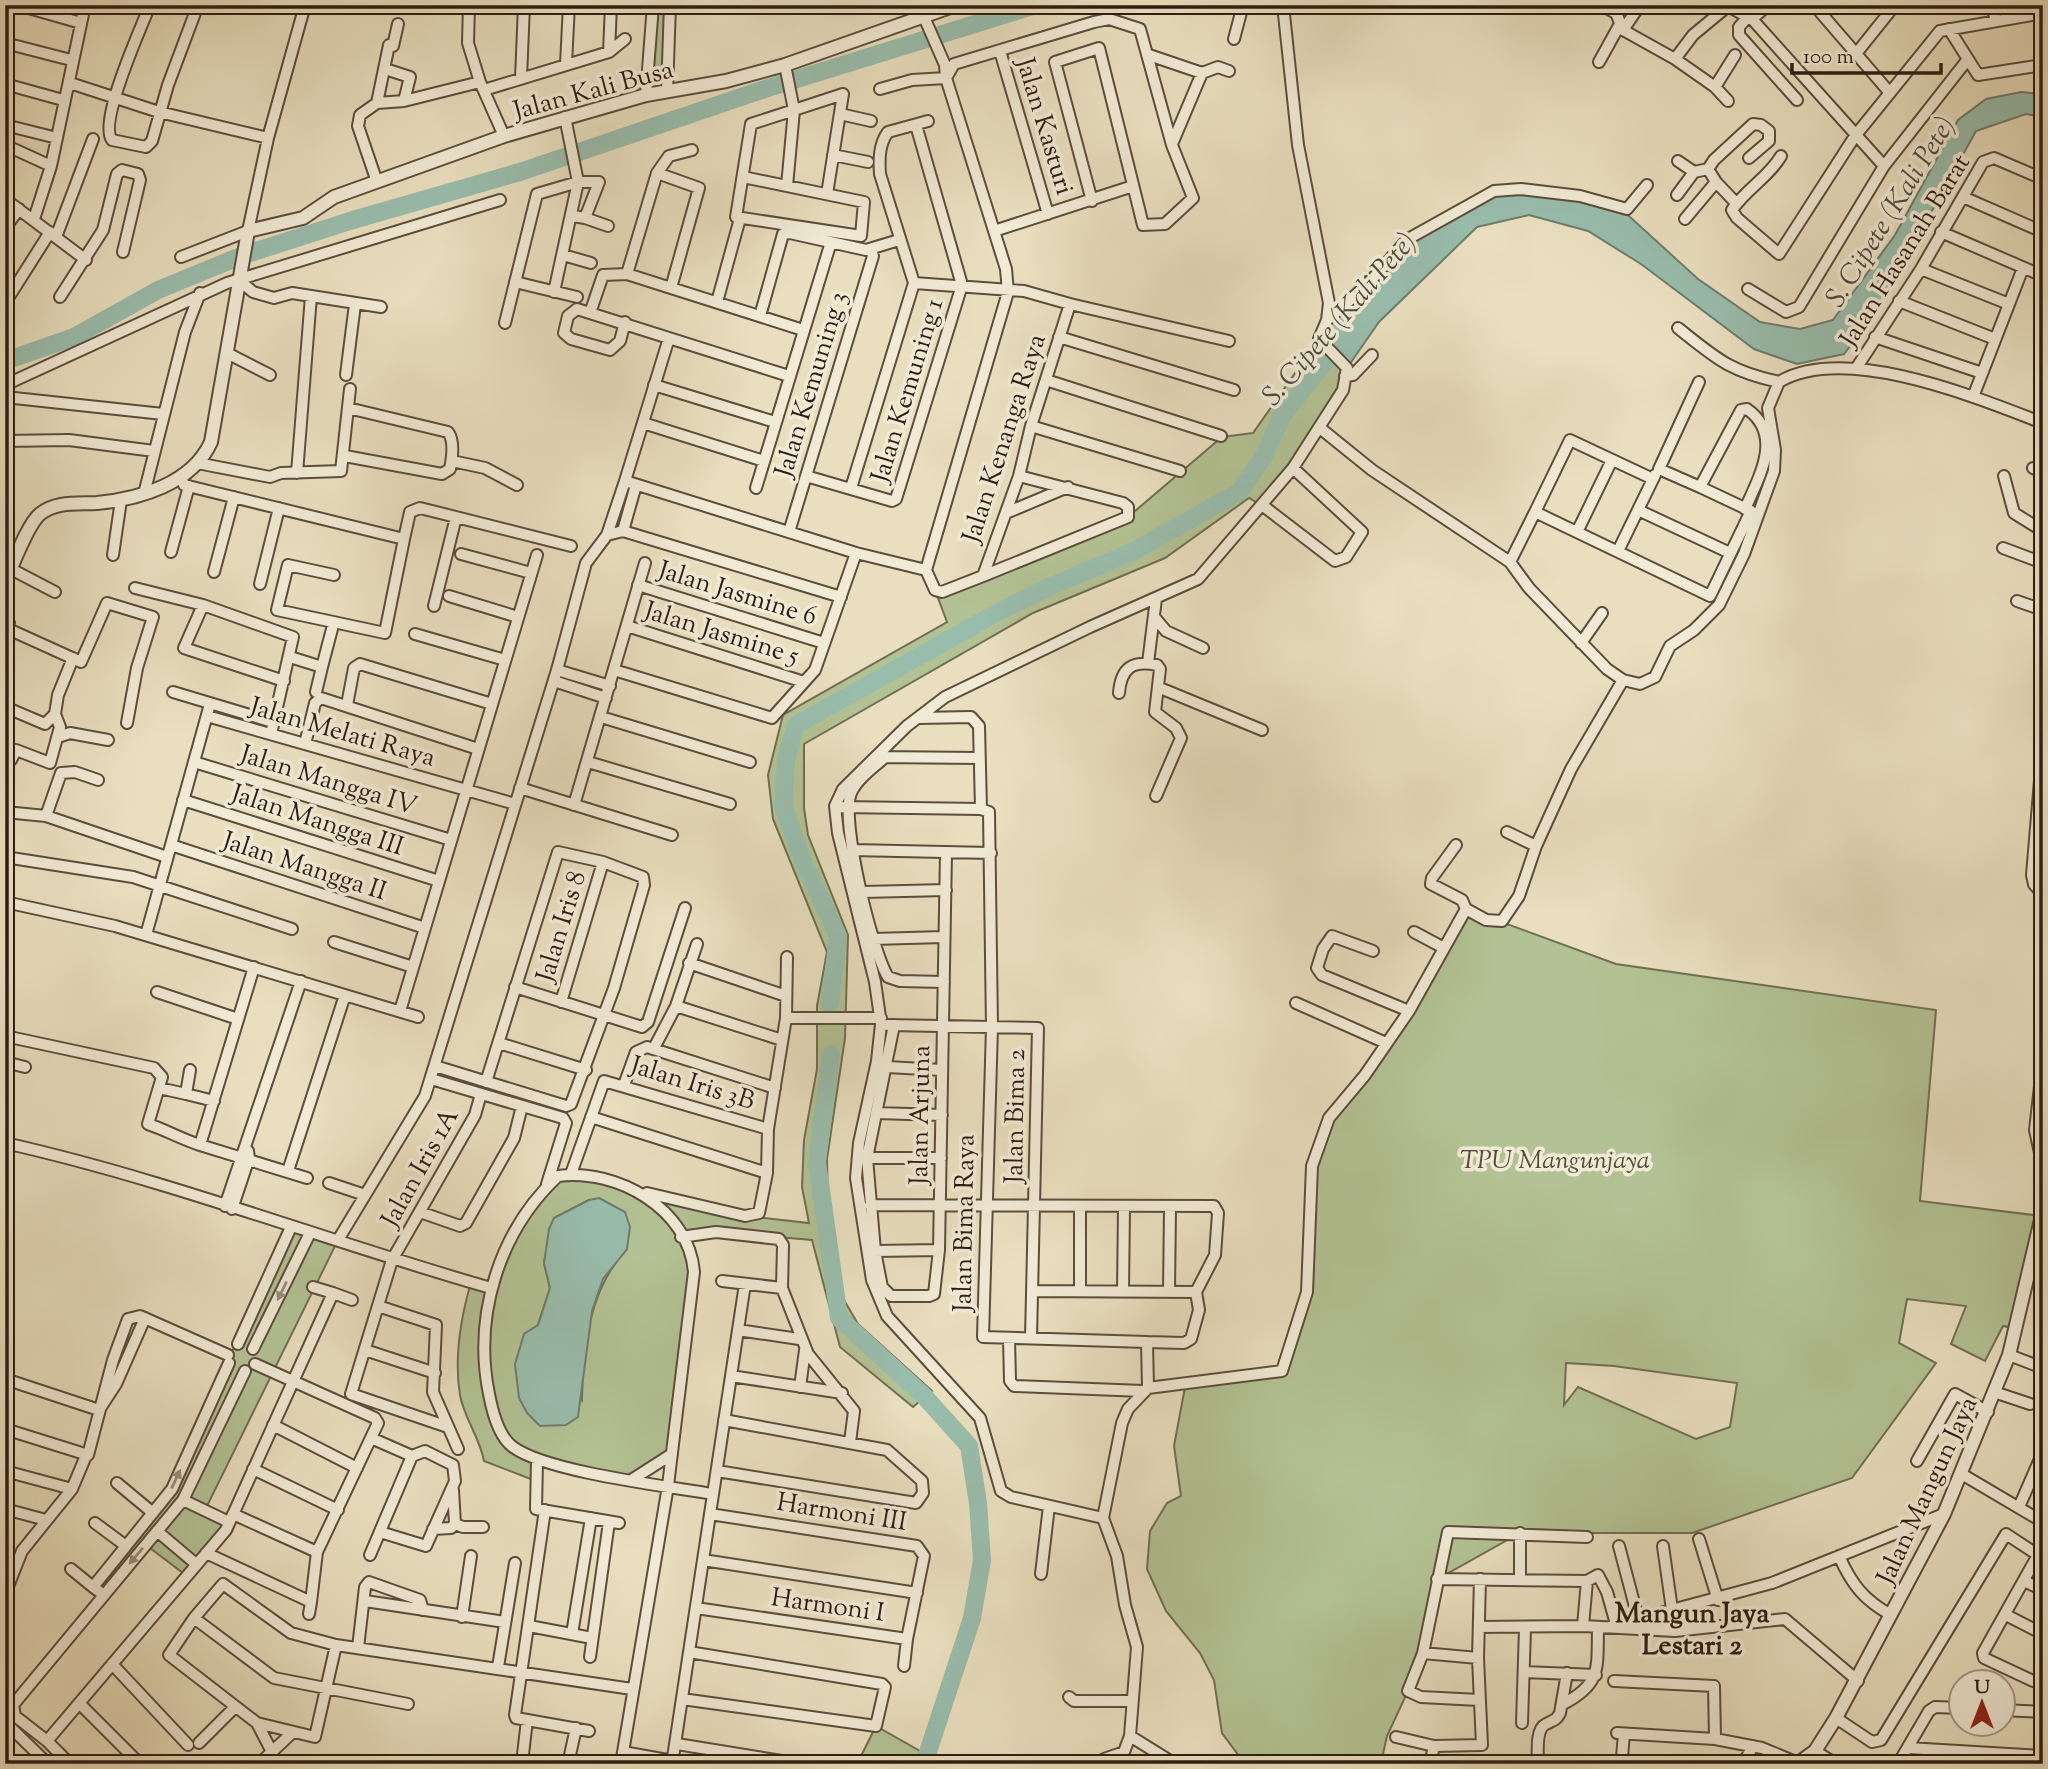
<svg xmlns="http://www.w3.org/2000/svg" width="2048" height="1769" font-family="'Sorts Mill Goudy',serif">
	<style>
		.green { fill: #b3c294; stroke: #706f53; stroke-width: 2; fill-rule: evenodd }
		.water { fill: #99bdac; stroke: #6e7d6e; stroke-width: 2 }
		.lines { fill: none; stroke-linecap: round; stroke-linejoin: round }
		.river { stroke: #99bdac; stroke-width: 18 }
		.minor-casing { stroke: #5d4d3d; stroke-width: 14 }
		.tertiary-casing { stroke: #5d4d3d; stroke-width: 16 }
		.minor { stroke: #f1ead5; stroke-width: 10 }
		.tertiary { stroke: #f1ead5; stroke-width: 12 }
		.oneway { fill: #998d7d }
		.labels { text-anchor: middle; stroke-width: 7; stroke-linejoin: round; paint-order: stroke }
		.street-label { font-size: 26px; fill: #2e1c12; stroke: #f1ead5 }
		.park-label { font-size: 26px; font-style: italic; fill: #564e39; stroke: #f1ead5 }
		.water-label { font-size: 28px; font-style: italic; fill: #4e4c40; stroke: #f1ead5 }
		.neighbourhood-label { font-size: 28px; font-weight: bold; fill: #2e1c12; stroke: #f1ead5 }
	</style>
	<rect width="100%" height="100%" fill="#e9dfbf"/>
	<filter id="stains"><feTurbulence type="fractalNoise" baseFrequency=".00286" numOctaves="4"/><feColorMatrix values="0 0 0 0 .2 0 0 0 0 .09 0 0 0 0 .02 0 0 0 .5 -.17"/></filter>
	<radialGradient id="worn" r=".72"><stop offset=".6" stop-color="#630" stop-opacity="0"/><stop offset="1" stop-color="#630" stop-opacity=".3"/></radialGradient>
	<path class="green" d="M653 5H670L667 92 646 95Z
		M1319 339 1347 368 1344 382 1264 507 1249 498 1165 558 1033 613 804 744V808L808 835 848 935 845 1038 827 1159 828 1209 836 1264 844 1300 858 1324 932 1391 913 1407 840 1347 812 1240 716 1232 682 1237 693 1259 672 1454 633 1479 538 1462 536 1481 484 1461C480 1438 464 1418 460 1395 454 1359 461 1317 471 1282L491 1288 501 1260 546 1187 571 1174 745 1216 809 1223 802 1187 804 1140 817 1069V1006L827 952 773 819 768 775 783 715 947 622 935 590 1128 517 1222 437 1253 433ZM589 1200 627 1249C589 1289 583 1346 582 1400L538 1325 550 1288 544 1263 554 1218Z
		M1466 909 1616 964 1936 1010 1920 1201 2041 1216 2018 1329 2003 1326 1985 1361 1951 1344 1966 1306 1907 1299 1899 1343 1936 1363 1852 1478 1692 1533H1520L1438 1579 1408 1691 1387 1736 1381 1763 1245 1764 1222 1733 1214 1680 1200 1653 1166 1611 1147 1569 1150 1531 1167 1503 1181 1496 1174 1446 1186 1382 1284 1368 1307 1292 1309 1195 1329 1118 1365 1075ZM1566 1363 1614 1366 1737 1383 1730 1427 1696 1439 1578 1387 1564 1405Z
		M291 1227 338 1240 205 1510 229 1522 187 1576 146 1545 104 1595 93 1587 172 1489 228 1355 238 1344Z
		M876 1726 927 1755 924 1764H857Z"/>
	<path class="water" d="M2021 92 2043 94V117L2026 114 1976 131 1876 312 1844 354 1797 364 1754 349 1641 264 1588 231 1529 215 1477 227 1379 322 1347 368 1319 339 1327 320 1394 252 1472 201 1521 189 1607 206 1629 216 1698 279 1760 322 1800 329 1833 320 1895 235 1958 120 1986 99Z
		M599 1198 625 1212 630 1227 627 1249 603 1279 592 1311 578 1417 566 1425 540 1426 527 1413 519 1398 515 1364 524 1334 538 1325 550 1288 544 1263 549 1229 554 1218 589 1200Z"/>
	<g class="lines">
		<path class="river" d="M5 361 74 337 158 290 241 256 353 220 520 172 768 88 1036 5
			M830 1003 838 936 803 861 783 806 786 759 796 725 1000 611 1049 587 1134 551 1239 492 1264 456 1282 416 1323 364 1347 341
			M831 1054 817 1162 839 1318 924 1396 969 1446 978 1503 982 1560 972 1618 924 1764"/>
		<g class="minor-casing">
			<path id="minor" d="M18 5 81 23
				M150 5C141 28 98 122 112 140L146 147 152 141 168 85 198 5
				M469 5 468 43 480 82 504 136
				M1601 5 1616 13 1623 30 1675 59 1715 87 1728 101
				M1768 5 1752 19 1884 166
				M1814 5 1890 93
				M1991 5 1996 20
				M1185 7 1186 5
				M1752 19H1746L1739 27V35L1797 100
				M1949 29 1978 75 2043 65
				M1623 30 1640 5
				M1234 39 1243 5
				M5 43 71 60
				M1000 51 1048 214
				M609 52 611 5
				M1149 55 1202 73 1218 67 1229 71
				M1855 55 1895 5
				M1675 59 1693 35 1728 6 1752 19
				M1599 62 1620 24
				M566 64 569 5
				M785 65 794 110 787 186
				M385 69 410 77 404 101
				M521 78 524 5
				M5 84 63 100
				M73 84 159 112 268 138
				M1715 87 1735 55
				M880 89 912 80 946 78 954 64 1094 22 1109 19 1140 29 1172 145 1193 198 1165 224 1143 225 1099 48 1055 62 1092 201
				M484 90 609 52 625 39
				M667 92 670 5
				M646 95 653 5
				M377 103 389 45 393 46 398 24
				M840 114 871 121
				M5 125 57 138
				M1172 144 1202 73
				M5 145 51 166
				M833 155 868 162
				M1781 156C1769 177 1746 189 1732 210L1737 218 1779 254 1855 136 1940 31 2043 13
				M1678 161 1694 172 1708 169
				M657 173 669 156 692 150
				M743 177 864 202 861 236 736 217 751 124 843 94 827 194
				M377 182 358 126 360 115 377 103 404 101 480 82
				M1716 182 1708 169 1714 160 1753 124 1761 125 1769 131V141L1749 158
				M1677 195 1694 172
				M1963 197 2043 232
				M5 199 86 260
				M585 218 608 226
				M34 219 51 166 85 5
				M1685 219 1716 182 1736 203
				M5 228 19 209
				M994 231 1133 186
				M1941 232 2043 276
				M56 237 93 139
				M563 255 591 263
				M181 257 248 231 268 138 305 5
				M1921 269 2009 304
				M627 274 657 173 699 188 671 288
				M239 280 253 292 274 298 292 293 381 307
				M515 282 577 297
				M914 283 1024 291 1070 304 1031 426 1019 476 983 576 942 592 935 590 926 570
				M914 283 880 174C879 159 879 144 888 132L928 121
				M1748 289 1786 312 1799 307 1884 166 1968 59
				M554 292 578 182H599L585 218 573 216
				M60 297 103 230 117 174 122 170 138 174 140 180 123 252
				M1899 301 1995 339
				M717 302 739 222
				M5 303 50 232
				M1070 304 1229 341
				M590 313 603 275 627 274 803 330
				M760 316 783 234 790 233 866 250 899 240
				M1327 320 1367 285 1408 239 1494 191 1521 189 1580 196 1627 209 1647 185
				M625 322 620 341 610 350 571 339 564 333 568 316 577 309 789 376
				M505 323 537 194 578 182 565 117
				M1678 328C1717 359 1729 371 1779 382
				M1059 337 1234 390
				M1875 337 1982 373
				M669 338 625 481 856 553 926 570 1008 292 1006 269 946 78 945 65 924 17
				M227 353 270 375
				M1857 367 1921 269 1983 162 1994 158 2043 179
				M346 375 355 304
				M1345 376 1353 375 1372 355
				M1046 380 1221 436
				M1699 382 1659 469 1700 487 1741 410 1747 409C1784 435 1759 477 1745 509
				M5 385 227 283 500 200
				M654 385 775 422
				M5 397 163 414
				M1973 397 2023 268
				M643 423 764 461
				M1031 426 1180 471
				M1320 428 1372 470 1510 562 1529 588 1607 669 1623 680 1640 684 1655 677 1670 646 1694 630 1719 605 1744 554 1774 471 1775 450 1768 408 1779 382C1845 343 1975 397 2043 423
				M5 441 69 440 154 451
				M345 456 442 474 450 469C452 459 455 441 448 432L348 408
				M452 461 485 468 517 485
				M197 463 270 477 281 473 341 471 350 389
				M2033 468 2043 472
				M297 473 311 296
				M806 476 892 501 896 499 962 285 916 125
				M2004 476 2014 513 2043 531
				M181 477 184 485 404 539 385 633 277 610 288 565 334 575
				M625 481 607 535 623 531 636 485
				M756 488 831 242
				M851 488 914 283
				M144 494 185 332 200 293
				M1262 505 1335 561 1346 557 1362 532 1293 468
				M1638 510 1730 553
				M1535 512 1570 440 1653 479
				M1006 513 1068 487
				M623 531 841 597
				M789 532 873 256 871 249
				M1577 532 1612 460
				M404 539 410 512 420 508 571 546
				M2003 548 2043 563
				M1618 551 1655 475
				M171 552 189 486
				M461 554 531 573
				M113 555 121 500
				M1510 562 1535 512 1710 596 1751 511 1700 487
				M11 569 55 592
				M214 572 234 497
				M983 576 1128 517V507L1123 503 1019 476
				M260 584 279 508
				M638 585 824 643
				M135 588 203 605 293 637 271 734
				M449 596 518 617
				M2017 601 2043 610
				M203 605 184 648 284 681
				M434 606 456 517
				M1155 618 1166 631 1203 648
				M5 621 9 623 6 628 81 662 107 603 153 617 137 668 127 723
				M627 626 804 682
				M415 634 505 660
				M1581 643 1602 613
				M290 657 322 667 332 629
				M1148 663 1156 599
				M557 670 610 686
				M614 670 772 718 815 670 856 553
				M554 681 606 698
				M1160 688 1262 730
				M173 692 273 722
				M316 692 322 667
				M1119 693C1121 668 1132 660 1157 665L1160 669 1155 712 1176 728 1181 738 1156 796
				M347 705 354 668 360 664 492 704
				M5 707 45 724 55 714
				M207 716 515 804
				M601 717 750 762
				M918 718 971 717 979 726 981 809 989 812 992 1027 983 1337 1147 1342 1148 1388
				M58 737 70 733 108 740
				M305 744 315 703 321 698 478 749
				M877 757 979 758
				M5 758 11 760 16 750 50 763 60 727 55 714 58 695 73 658
				M884 758C873 768 857 779 851 793 840 820 872 951 888 977L900 981 944 982
				M194 762 451 840
				M588 762 730 804
				M520 788 672 835
				M183 800 439 881
				M574 805 645 563
				M840 807 981 809
				M5 812 46 816 167 857
				M46 816 61 773 75 772 98 780
				M1507 832 1536 846
				M171 845 425 928
				M1456 845 1432 878 1431 884 1462 900 1466 909
				M852 850 991 853
				M5 857 133 877 292 929
				M863 892 946 890
				M5 902 115 926 418 1017
				M1414 932 1444 948
				M146 935 210 704
				M873 939 944 937
				M334 942 413 967
				M1373 951 1332 936 1323 949 1317 968 1322 975 1409 1011
				M689 963 786 996
				M254 967 200 1145 307 1178
				M515 987 642 1027 648 1022 685 908
				M157 992 238 1019
				M561 1002 603 862
				M1296 1003 1386 1043
				M676 1006 782 1040
				M400 1011 537 555
				M786 1018H881
				M888 1025 1038 1028 1031 1338
				M894 1025 867 1158 875 1251 882 1287 891 1296H929L934 1294 939 1250 946 853
				M5 1036 154 1068 162 1077 148 1124C166 1130 181 1139 200 1145
				M499 1043 586 1070
				M654 1048 676 1006 697 944
				M5 1062 25 1067
				M435 1066 566 1106 571 1104 614 988 644 885 643 877 603 862 558 852 486 1082
				M887 1067 942 1070
				M190 1070 186 1094 214 1101
				M431 1079 563 1118 566 1123 547 1184
				M624 1085 636 1052 647 1047 775 1088
				M159 1088 186 1094
				M876 1113 942 1115
				M591 1117 767 1173
				M5 1143C170 1180 329 1242 491 1288
				M867 1158H941
				M288 1171 345 995
				M571 1174 604 1081 768 1129
				M329 1183 365 1195
				M647 1193 745 1216 759 1213 767 1173 768 1129 786 1018 787 957
				M870 1205 1214 1206 1218 1213 1215 1255 1196 1292 1199 1310 1191 1339 1184 1343 1147 1342
				M225 1206 301 981
				M232 1209 249 1158 248 1151
				M420 1212 460 1226 466 1223 514 1138 522 1106
				M681 1237 716 1232 779 1239 783 1245 782 1288
				M338 1240 425 1096 557 670 586 563 607 535
				M875 1251 939 1250
				M722 1281 782 1288 808 1354 854 1411 850 1442
				M1032 1291 1196 1292
				M1080 1291V1207
				M1123 1292 1124 1207
				M1169 1292 1170 1208
				M333 1293 352 1300
				M378 1306 436 1325 433 1392 458 1449
				M738 1330 799 1339
				M1009 1338 1010 1381 1014 1386 1143 1391
				M238 1344 291 1227
				M253 1349 310 1233
				M365 1350 435 1373
				M2009 1355 2043 1368
				M255 1364 375 1418 378 1423 317 1552 311 1602
				M731 1376 842 1393
				M5 1379 99 1410 116 1384 145 1318
				M800 1387 805 1350
				M1148 1388 1282 1371 1307 1292 1312 1166 1329 1118 1365 1075 1409 1011 1466 909 1486 920 1502 921 1519 896 1536 846 1571 769 1623 680
				M1148 1388 1128 1409 1122 1423 1103 1518 1117 1556 1125 1605 1137 1647 1130 1736 1175 1764
				M1997 1393 2030 1404
				M273 1425 357 1468
				M448 1427 351 1394 392 1260 475 1115 481 1094
				M5 1429 88 1455 113 1360 128 1319 140 1316 228 1355
				M537 1461 536 1509 619 1523
				M1917 1461 1955 1394 1988 1412
				M253 1469 338 1510
				M5 1471 72 1489
				M717 1471 916 1503 923 1493 922 1481 887 1450 724 1420
				M1960 1473 2043 1522
				M633 1479 672 1454
				M117 1483 153 1513
				M183 1500 229 1522
				M2019 1507 2043 1452
				M5 1509 46 1520
				M545 1510 515 1715 516 1718 589 1731
				M233 1514 317 1552
				M1103 1518 1011 1497 1001 1491 980 1418 887 1316 872 1280 856 1178 859 1143 877 1061 881 1024 875 982 838 833 835 806 843 789 907 726 945 697 1090 627 1198 579 1293 468 1343 390 1347 368 1319 339 1327 320 1329 303 1298 145 1283 5
				M95 1523 126 1546
				M455 1524 463 1527H483
				M433 1529 451 1528 455 1524 453 1490
				M157 1531 196 1564
				M380 1532 426 1546 455 1481 453 1465 425 1451 412 1456
				M1699 1539 1718 1600
				M1619 1546 1638 1618
				M1663 1546 1675 1631
				M206 1553 311 1602 309 1614
				M370 1555 412 1456 371 1438
				M1839 1556C1852 1585 1864 1600 1891 1615
				M703 1560 917 1593
				M71 1569 93 1587
				M1041 1574 1049 1506
				M1437 1579 1587 1581 1598 1575 1607 1592 1616 1624
				M1520 1579V1533
				M2024 1581 2043 1590
				M5 1594 22 1551 72 1489 85 1458
				M104 1595 93 1587 172 1489 229 1363
				M365 1601 505 1622
				M696 1608 907 1639 924 1556 917 1546 710 1514
				M2006 1615 2043 1634
				M462 1617 471 1556
				M194 1618 274 1678 408 1704
				M529 1626 592 1638
				M1583 1626 1587 1581
				M1612 1626 1772 1583 1944 1514
				M1479 1627 1583 1626 1675 1631 1785 1619 1858 1681
				M572 1634 591 1518
				M336 1645 315 1737 257 1723 169 1655 194 1618 223 1584 291 1633 336 1645 632 1689
				M358 1648 365 1587 369 1582 420 1600 423 1610
				M1423 1653 1478 1658
				M590 1657 609 1522
				M112 1664 188 1745
				M904 1666 907 1639
				M498 1667 515 1563
				M1524 1672 1596 1675
				M1614 1681 1714 1686 1715 1739
				M2033 1681 1984 1658 1983 1653 2043 1546
				M1069 1697 1074 1701H1131
				M682 1699 876 1726 885 1687 882 1684 689 1652
				M1479 1700 1421 1697 1408 1691 1423 1653 1448 1532 1587 1537
				M79 1703 140 1764
				M1563 1704C1602 1684 1597 1668 1598 1628
				M2002 1710 2043 1712
				M1836 1718 1872 1742 1881 1740 2006 1534 2038 1555
				M5 1722 48 1764
				M257 1723 272 1752
				M1522 1723 1525 1628
				M1617 1733 1715 1739 1762 1748 1798 1763
				M1396 1737 1434 1746 1482 1745 1478 1658 1480 1579
				M47 1741 226 1530 333 1293 313 1287
				M199 1743 235 1707
				M677 1744 800 1764
				M1908 1748 2043 1756
				M1815 1751 1836 1764
				M623 1752 673 1761
				M1622 1757 1624 1734
				M1104 1759 1124 1752 1130 1736
				M522 1763 527 1720
				M70 1764 47 1741 15 1716 13 1705 183 1500 245 1371
				M259 1764 293 1732
				M568 1764 576 1728
				M621 1764 668 1486 670 1469 694 1272C689 1209 617 1168 558 1176 499 1231 473 1316 489 1394 492 1410 499 1437 513 1447 547 1472 666 1486 713 1494
				M672 1764 745 1284
				M1430 1764 1434 1746
				M1538 1764C1538 1753 1535 1729 1546 1724 1553 1720 1556 1721 1560 1713L1567 1673
				M1743 1764 1753 1746
				M1898 1764 1929 1711 1935 1707 1960 1708"/>
		</g>
		<g class="tertiary-casing">
			<path id="tertiary" d="M5 582C13 565 27 525 40 514 56 501 77 504 97 503 139 499 192 484 211 442L248 231 303 218 334 197 504 136 646 95 726 81 785 65 956 5
				M2043 757 2033 875 2035 884 2043 893
				M2043 1069 2036 1130 2043 1162
				M1797 1764 1815 1751 1836 1718 1944 1514 2009 1355 2043 1211"/>
		</g>
		<use href="#minor" class="minor"/>
		<use href="#tertiary" class="tertiary"/>
	</g>
	<defs><path id="oneway-solid" d="M-6-.8H1V-3.2L6.5 0L1 3.2V.8H-6Z" transform="scale(1.75)"/></defs>
	<g class="oneway">
		<use href="#oneway-solid" transform="translate(282 1291) rotate(116)"/>
		<use href="#oneway-solid" transform="translate(176 1479) rotate(-65)"/>
		<use href="#oneway-solid" transform="translate(136 1556) rotate(130)"/>
	</g>
	<g class="labels">
		<g class="street-label">
			<text transform="translate(593 89) rotate(-15)" y="9">Jalan Kali Busa</text>
			<text transform="translate(1046 126) rotate(73)" y="9">Jalan Kasturi</text>
			<text transform="translate(1904 250) rotate(-58)" y="9">Jalan Hasanah Barat</text>
			<text transform="translate(810 384) rotate(-73)" y="9">Jalan Kemuning 3</text>
			<text transform="translate(906 390) rotate(-73)" y="9">Jalan Kemuning 1</text>
			<text transform="translate(1003 438) rotate(-72)" y="9">Jalan Kenanga Raya</text>
			<text transform="translate(738 592) rotate(17)" y="9">Jalan Jasmine 6</text>
			<text transform="translate(722 632) rotate(17)" y="9">Jalan Jasmine 5</text>
			<text transform="translate(343 731) rotate(16)" y="9">Jalan Melati Raya</text>
			<text transform="translate(329 779) rotate(17)" y="9">Jalan Mangga IV</text>
			<text transform="translate(318 819) rotate(18)" y="9">Jalan Mangga III</text>
			<text transform="translate(305 865) rotate(18)" y="9">Jalan Mangga II</text>
			<text transform="translate(560 926) rotate(-73)" y="9">Jalan Iris 8</text>
			<text transform="translate(693 1082) rotate(17)" y="9">Jalan Iris 3B</text>
			<text transform="translate(919 1115) rotate(-89)" y="9">Jalan Arjuna</text>
			<text transform="translate(1014 1116) rotate(-89)" y="9">Jalan Bima 2</text>
			<text transform="translate(419 1167) rotate(-61)" y="9">Jalan Iris 1A</text>
			<text transform="translate(963 1223) rotate(-89)" y="9">Jalan Bima Raya</text>
			<text transform="translate(1926 1490) rotate(-65)" y="9">Jalan Mangun Jaya</text>
			<text transform="translate(842 1511) rotate(9)" y="9">Harmoni III</text>
			<text transform="translate(828 1604) rotate(8)" y="9">Harmoni I</text>
		</g>
		<g class="park-label">
			<text x="1555" y="1168">TPU Mangunjaya</text>
		</g>
		<g class="water-label">
			<text transform="translate(1889 211) rotate(-58)" y="10">S. Cipete (Kali Pete)</text>
			<text transform="translate(1338 318) rotate(-49)" y="10">S. Cipete (Kali Pete)</text>
		</g>
		<g class="neighbourhood-label">
			<text x="1692" y="1622">Mangun Jaya<tspan x="1692" dy="32">Lestari 2</tspan></text>
		</g>
	</g>
	<rect width="2048" height="1769" fill="none" stroke="#e9dfbf" stroke-width="28"/>
	<rect x="7" y="7" width="2034" height="1755" fill="none" stroke="#2e1c12" stroke-width="3.5"/>
	<rect x="14" y="14" width="2020" height="1741" fill="none" stroke="#2e1c12" stroke-width="2"/>
	<g transform="translate(1982 1703)"><circle r="33" fill="#f1ead5" stroke="#a39887" stroke-width="2"/>
	<path d="M0-5L12 26L0 18L-12 26Z" fill="#8f2418"/>
	<text y="-10" font-size="19" font-weight="bold" text-anchor="middle" fill="#2e1c12">U</text>
	</g>
	<path d="M1792 63v10h149v-10" fill="none" stroke="#2e1c12" stroke-width="3.5"/>
	<text x="1803" y="63" font-size="21" fill="#2e1c12" stroke="#f1ead5" stroke-width="5" paint-order="stroke">100 m</text>
	<rect width="100%" height="100%" filter="url(#stains)"/>
	<rect width="100%" height="100%" fill="url(#worn)"/>
</svg>
